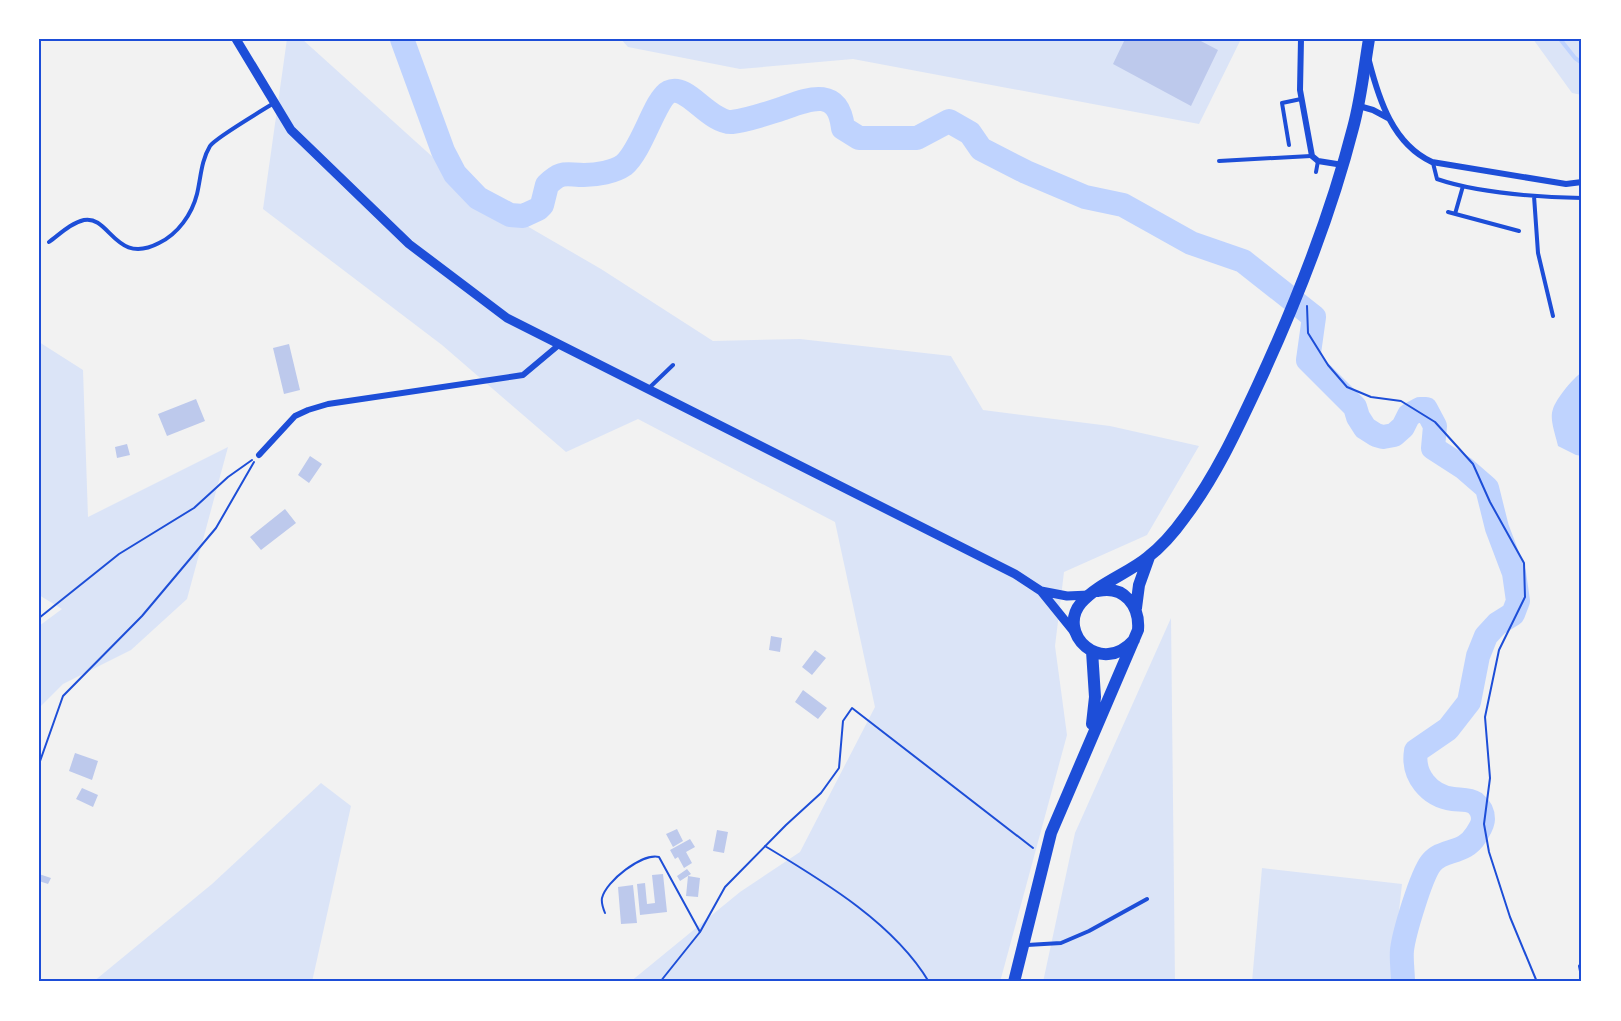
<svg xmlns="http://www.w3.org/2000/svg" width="1621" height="1021" font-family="Inter,sans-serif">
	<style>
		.green { fill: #dbe4f7 }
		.water { fill: #bfd3fe }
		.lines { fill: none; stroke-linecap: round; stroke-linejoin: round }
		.stream { stroke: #bfd3fe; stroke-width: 4 }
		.river { stroke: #bfd3fe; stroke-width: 24 }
		.building { fill: #bdc9ec }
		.path { stroke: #1d4ed8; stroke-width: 2 }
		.service { stroke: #1d4ed8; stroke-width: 4 }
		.minor { stroke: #1d4ed8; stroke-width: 6 }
		.tertiary { stroke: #1d4ed8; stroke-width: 9 }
		.trunk { stroke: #1d4ed8; stroke-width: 12 }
		.neatline { fill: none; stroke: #1d4ed8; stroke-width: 2 }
	</style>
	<rect width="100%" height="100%" fill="#f2f2f2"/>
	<path class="green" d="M287 39H302L477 197 601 269 713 341 800 339 951 356 983 410 1110 426 1199 446 1147 535 1064 572 1055 646 1067 735 1000 982H630L740 892 800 852 875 707 835 522 638 419 566 452 442 345 263 209Z
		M621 39H1241L1199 124 853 59 740 69 628 47Z
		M1533 39H1582V95L1572 93Z
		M39 342 83 370 88 517 228 447 187 599 131 650 63 684 39 708V626L62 609 39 595Z
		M1171 618 1175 982H1043L1075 833Z
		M321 783 351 806 312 982H93L212 884Z
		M1262 868 1402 884 1391 982H1252Z"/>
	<path class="water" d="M1582 372V456L1576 455 1558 446C1556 436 1549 419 1553 409 1556 399 1573 378 1582 372Z"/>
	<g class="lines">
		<path class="stream" d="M1560 39 1575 58 1582 63"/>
		<path class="river" d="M402 39 443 151 455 174 478 198 510 215 523 216 538 209 542 205 547 185C562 170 566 175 584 175 597 175 614 172 624 165 642 150 655 99 669 92 687 83 709 123 732 122 749 120 765 114 781 109 809 99 838 86 843 128L859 138H917L949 121 970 133 981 149 1026 172 1085 197 1123 205 1191 243 1243 261 1314 317 1308 360 1355 407 1358 417 1365 428 1376 435 1383 437 1394 435 1403 427 1409 415 1420 409H1426L1435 426 1433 448 1464 468 1487 488 1497 528 1514 573 1518 601 1513 614 1497 624 1486 636 1478 656 1469 702 1448 729 1416 751C1412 775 1429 796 1453 799 1460 800 1469 799 1475 803 1480 807 1483 813 1483 819 1483 825 1479 830 1476 835 1464 855 1443 848 1431 863 1421 876 1404 933 1402 950 1401 960 1403 972 1403 982"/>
	</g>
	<path class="building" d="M1125 39H1197L1218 50 1191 106 1113 64Z
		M289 344 300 390 284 394 273 348Z
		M196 399 205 421 167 436 158 414Z
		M127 444 130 455 117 458 115 447Z
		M310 456 322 464 309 483 298 475Z
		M285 509 296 523 261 550 250 537Z
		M771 636 782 638 780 652 769 650Z
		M815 650 826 658 812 675 802 667Z
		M803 690 827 708 818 719 795 702Z
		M75 753 98 761 92 780 69 771Z
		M82 788 98 795 93 807 76 799Z
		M677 829 683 841 673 847 666 834Z
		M717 830 728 832 724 853 713 851Z
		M690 839 695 847 686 852 692 863 684 868 678 857 675 859 670 850Z
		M687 869 691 874 680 881 677 876Z
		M39 874 51 878 48 884 39 881Z
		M663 874 667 912 640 915 637 884 645 883 647 904 655 903 652 875Z
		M688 876 700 878 698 897 686 896Z
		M633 885 637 923 621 924 618 887Z"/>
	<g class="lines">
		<path class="path" d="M1307 306 1308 333 1328 365 1347 387 1371 397 1401 401 1435 422 1473 464 1490 502 1524 563 1525 597 1499 650 1485 717 1490 778 1484 824 1489 852 1510 917 1537 982
			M39 618 119 554 194 508 228 477 252 460
			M39 764 63 696 142 616 216 528 254 462
			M765 846C823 881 894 923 929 982
			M605 913C603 908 601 903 602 898 606 881 642 853 659 857L700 932
			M660 982 700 932 725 887 786 825 821 793 839 768 843 721 852 708 1033 848"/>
		<path class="service" d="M1289 145 1282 103 1301 99
			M1219 161 1311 156
			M1433 163 1437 179C1478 193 1538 197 1582 198
			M1316 172 1318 161
			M1534 196 1538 253 1553 316
			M1448 212 1519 231
			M1455 214 1463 186
			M49 242C60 234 71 223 84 220 110 215 115 266 159 243 178 234 192 214 197 194 201 177 201 161 210 146 215 138 263 110 274 103
			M648 389 673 365
			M1027 945 1061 943 1089 931 1147 899
			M1582 965 1580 966 1582 976"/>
		<path class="minor" d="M1301 39 1300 90 1312 156 1318 161 1343 165
			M1369 61C1379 100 1393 144 1432 162L1566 184 1582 182
			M1359 106 1373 110 1388 118
			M259 455 295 416 308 410 328 404 523 375 560 344"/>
		<path class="tertiary" d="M236 39 291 130 409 244 507 318 1015 574 1041 591 1075 633
			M1041 591 1067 596 1089 595"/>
		<path class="trunk" d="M1136 608 1139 585 1149 557
			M1134 640C1101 677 1056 633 1081 603 1097 584 1129 573 1148 557 1161 547 1175 531 1185 517 1215 477 1236 432 1257 387 1296 303 1330 218 1353 128 1361 99 1364 69 1369 39
			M1092 651 1095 697 1092 724
			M1014 982 1051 833 1138 630C1140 606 1124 585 1098 591"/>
	</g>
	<rect width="1621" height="1021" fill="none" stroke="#ffffff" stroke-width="81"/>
	<rect x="40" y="40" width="1540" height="940" class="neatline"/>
</svg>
